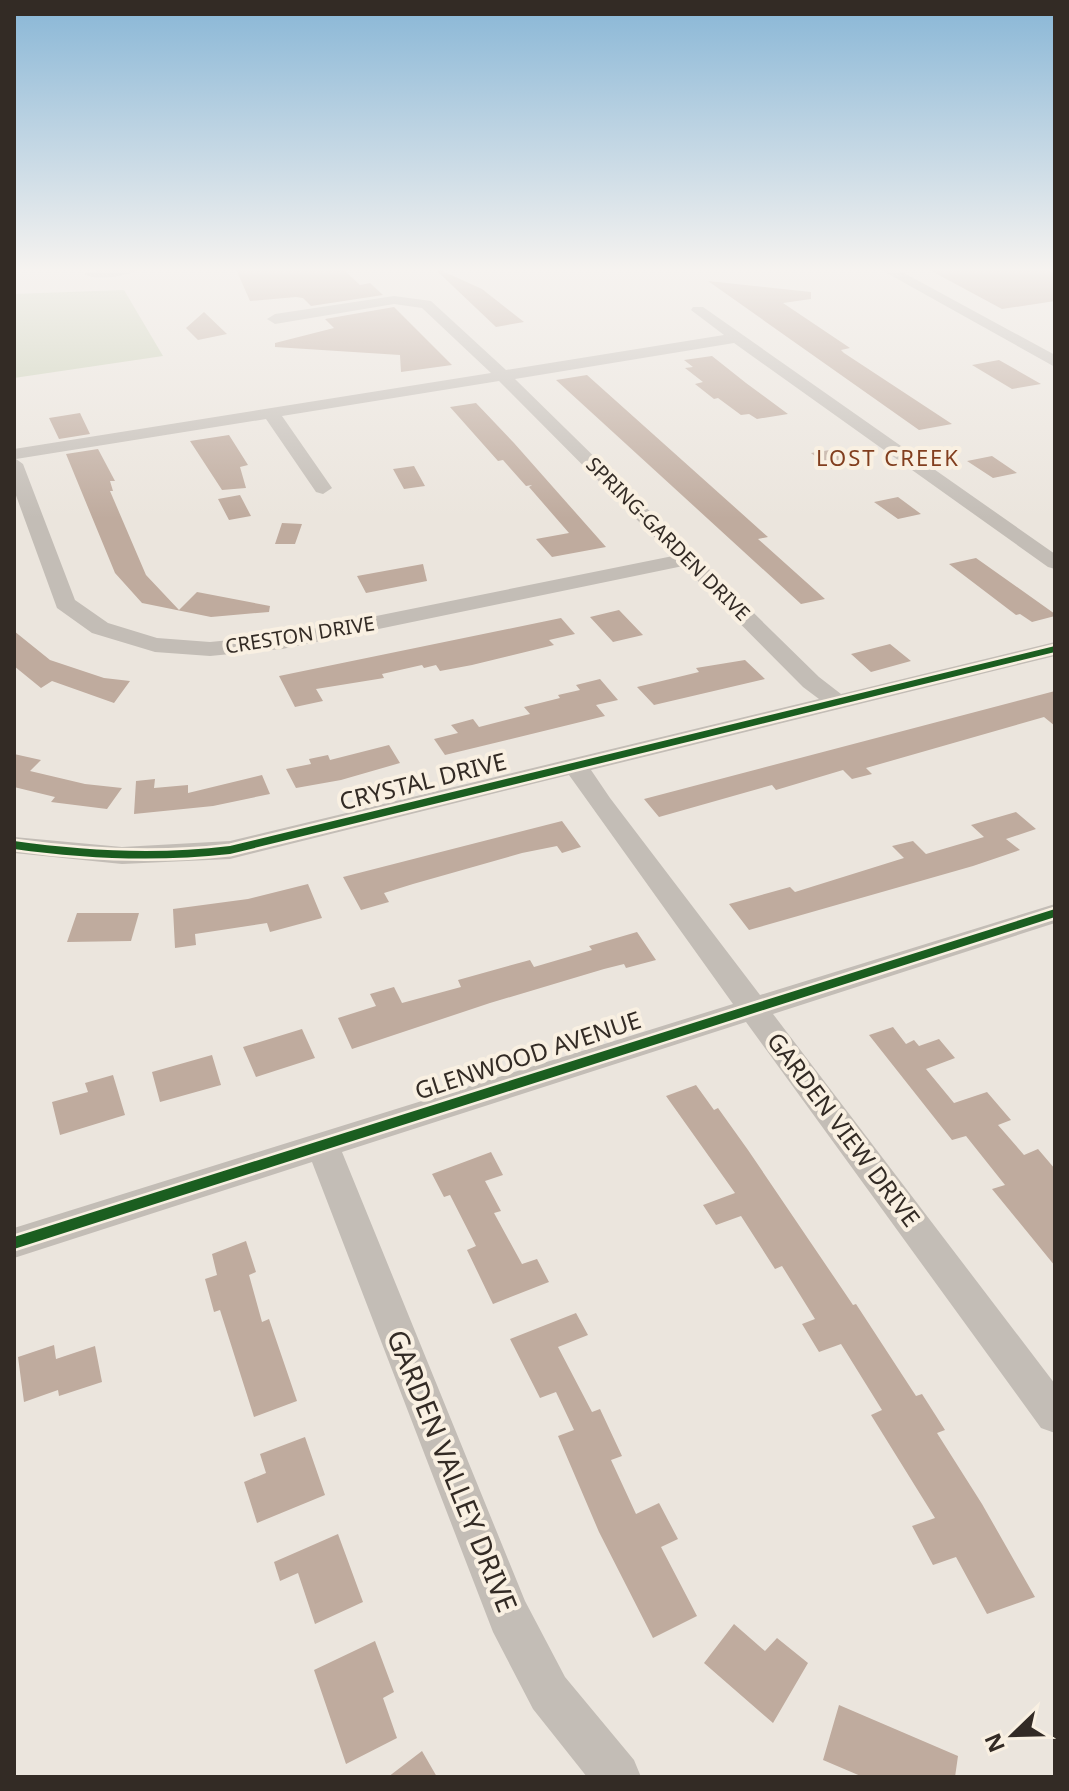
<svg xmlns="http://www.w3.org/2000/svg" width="1069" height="1791" font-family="'Noto Sans',sans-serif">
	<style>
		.green { fill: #c9d0b6 }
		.building { fill: #bfab9e }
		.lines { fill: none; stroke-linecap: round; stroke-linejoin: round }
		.minor { fill: #c3bdb6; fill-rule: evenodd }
		.cycleway-casing { stroke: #f9f0e2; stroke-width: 5 }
		.cycleway { fill: #1b5e20; fill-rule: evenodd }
		.labels { text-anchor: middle; stroke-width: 8; stroke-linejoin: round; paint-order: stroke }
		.far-street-label { font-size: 20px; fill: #332b25; stroke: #f9f0e2 }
		.far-neighbourhood-label { font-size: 22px; letter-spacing: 2px; fill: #823e1e; stroke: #f9f0e2 }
		.street-label { font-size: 24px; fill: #332b25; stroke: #f9f0e2 }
		.near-street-label { font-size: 28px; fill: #332b25; stroke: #f9f0e2 }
	</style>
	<rect width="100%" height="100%" fill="#ebe5dd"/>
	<path class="green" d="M124 290 163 356 14 378V294Z"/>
	<path class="building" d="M235 267H341L360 285 370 283 383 295 311 306 303 298 296 297 250 301Z
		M924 267H1042L1055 274V301L1002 309Z
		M438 269 482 289 524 322 496 327 437 271Z
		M708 281 811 292V299L783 303 850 348 841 350 844 353 952 424 919 430Z
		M394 307 452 365 401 372 400 355 275 347V343L334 328 325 319Z
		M204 312 227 334 198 340 186 328Z
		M712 356 746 383 788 414 757 419 749 414 741 415 718 398 714 399 695 384 703 382 685 368 693 367 684 360Z
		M999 360 1041 384 1012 389 972 365Z
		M587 375 768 537 758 539 825 599 801 604 556 380Z
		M476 403 514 443 606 547 552 557 536 539 569 533 529 487 532 485 526 486 503 460 498 461 450 407Z
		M80 413 90 434 59 439 49 418Z
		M229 435 248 465 240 467 246 488 222 490 190 441Z
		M98 449 115 481H110L113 491H110L146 575 179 610 197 592 270 606 269 612 211 617 142 603 115 573 66 454Z
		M836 449 857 465 832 469 811 453Z
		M992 456 1017 473 993 478 967 461Z
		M414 466 425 486 404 489 393 469Z
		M240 495 251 516 229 520 218 499Z
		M898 497 921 514 898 519 874 502Z
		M282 523 302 524 295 544H275Z
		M976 558 1055 614V616L1032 622 1020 614 1016 615 949 564Z
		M423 564 427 581 366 593 357 576Z
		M619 610 643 635 613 642 590 617Z
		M561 618 575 634 549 640 554 645 472 665 440 671 436 665 424 668 422 665 382 674 384 678 316 689 323 701 295 707 279 676Z
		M14 631 50 660 104 678 130 681 114 703 52 681 41 688 14 666Z
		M890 644 911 661 871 672 851 654Z
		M745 660 765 679 654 705 637 687 699 672 696 668Z
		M600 679 618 700 596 705 605 716 445 755 434 739 458 733 451 725 473 719 479 727 530 714 524 707 560 698 558 695 580 690 576 685Z
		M1055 691V726L1044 717 866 768 872 774 852 779 843 770 776 790 772 785 659 817 644 799Z
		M389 745 400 763 341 780 296 788 286 769 311 764 309 759 328 755 330 760Z
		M14 754 41 760 30 771 85 784 122 788 107 809 51 802 55 797 14 787Z
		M262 775 270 794 213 806 134 814 136 781 155 779 154 788 188 785V793Z
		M1016 812 1036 829 1006 839 1020 850 973 866 749 930 729 904 790 887 795 892 904 858 892 846 913 841 926 854 984 837 971 825Z
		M562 821 581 847 562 853 557 846 522 853 413 884 384 893 389 902 361 910 343 877Z
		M308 884 322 918 270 932 267 923 195 934 196 945 175 948 173 909 248 899Z
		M77 913H139L131 941 67 942Z
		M637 932 656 960 626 968 624 964 604 969 490 1003 352 1049 338 1018 376 1006 370 994 394 987 402 1003 461 987 458 980 530 960 534 967 592 950 589 946Z
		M893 1027 906 1044 914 1040 919 1046 939 1039 955 1058 926 1069 954 1103 987 1092 1011 1120 998 1125 1024 1155 1038 1149 1055 1169V1266L992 1189 1005 1185 966 1136 952 1140 869 1035Z
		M302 1029 315 1058 256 1077 243 1047Z
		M212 1055 221 1085 160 1102 152 1072Z
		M113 1075 125 1115 60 1135 52 1102 88 1092 85 1083Z
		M696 1085 714 1110 718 1108 748 1150 853 1305 856 1304 916 1396 922 1394 945 1430 937 1433 982 1504 1035 1597 987 1614 956 1557 933 1565 912 1526 935 1518 871 1415 882 1410 841 1344 819 1352 802 1324 815 1319 782 1266 775 1269 741 1216 716 1225 703 1205 735 1193 666 1096Z
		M491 1152 503 1175 485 1181 501 1211 494 1213 522 1264 537 1259 549 1282 493 1304 467 1250 476 1246 450 1195 444 1197 432 1174Z
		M246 1241 256 1272 249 1275 262 1322 269 1319 297 1401 254 1417 220 1310 214 1312 205 1279 217 1275 212 1254Z
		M576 1313 588 1335 558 1347 592 1412 600 1409 622 1456 611 1460 636 1514 659 1503 678 1539 661 1547 697 1616 653 1638 599 1532 558 1436 574 1430 556 1392 540 1398 510 1339Z
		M54 1345 56 1359 95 1346 102 1382 59 1396 58 1390 24 1402 18 1357Z
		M305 1437 325 1495 257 1523 244 1482 266 1473 260 1454Z
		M338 1534 363 1602 315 1624 298 1573 280 1581 274 1562Z
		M734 1624 765 1651 777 1638 808 1663 773 1723 704 1663Z
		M375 1641 394 1692 383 1698 397 1738 346 1764 314 1670Z
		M839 1705 958 1756 955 1777H863L823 1760Z
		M422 1751 437 1777H388Z"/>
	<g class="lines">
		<path class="minor" d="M111 267H146C134 275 96 282 84 274Z
			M876 267H893L1055 355V367Z
			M394 296 431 301 506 370 724 335 691 310 693 307H703L1055 554V569L1048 567 734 343 515 379 819 677 841 694 1055 642V656L591 770 610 798 760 995 1055 904V923L773 1014 1055 1384V1433L1041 1428 746 1022 342 1152 525 1601 565 1677 634 1760 641 1777H587L533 1709 493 1632 312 1162 14 1258V1228L733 1004 569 775 230 859 122 864 14 853V837L122 847 230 841 819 699 803 687 683 566 282 649 210 656 155 652 92 633 57 608 14 490V449L491 373 422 308 394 304 275 324 267 319 275 314ZM499 381 673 556 282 635 210 642 157 638 108 623 75 600 23 464 16 459 266 419 316 492 323 494 332 488 282 416Z"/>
		<g class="cycleway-casing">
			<path id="cycleway" d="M1055 646V652L230 854C157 862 86 859 14 849V841C86 851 157 855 230 846Z
				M1055 909V917L14 1249V1237Z"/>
		</g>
		<use href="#cycleway" class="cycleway"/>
	</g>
	<linearGradient id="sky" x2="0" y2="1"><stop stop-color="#88b6d6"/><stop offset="0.52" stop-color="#f6f3f0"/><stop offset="1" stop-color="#f6f3f0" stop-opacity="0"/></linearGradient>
	<rect width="1069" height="518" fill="url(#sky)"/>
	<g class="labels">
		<g class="far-street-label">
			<text transform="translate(668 539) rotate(45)" y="7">SPRING-GARDEN DRIVE</text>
			<text transform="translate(300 635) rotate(-9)" y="7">CRESTON DRIVE</text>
		</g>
		<g class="far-neighbourhood-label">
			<text x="888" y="466">LOST CREEK</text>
		</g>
		<g class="street-label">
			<text transform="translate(423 782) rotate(-14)" y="8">CRYSTAL DRIVE</text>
			<text transform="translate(528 1056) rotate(-18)" y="8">GLENWOOD AVENUE</text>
			<text transform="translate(843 1130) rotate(53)" y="8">GARDEN VIEW DRIVE</text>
		</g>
		<g class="near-street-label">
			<text transform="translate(452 1471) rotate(68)" y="10">GARDEN VALLEY DRIVE</text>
		</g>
	</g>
	<rect width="1069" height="1791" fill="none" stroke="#332b25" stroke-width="32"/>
	<g transform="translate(1013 1735) rotate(247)" stroke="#f9f0e2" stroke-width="6" paint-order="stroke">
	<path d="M0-6L14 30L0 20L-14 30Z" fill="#332b25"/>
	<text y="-12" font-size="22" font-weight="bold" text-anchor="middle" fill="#332b25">N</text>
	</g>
</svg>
